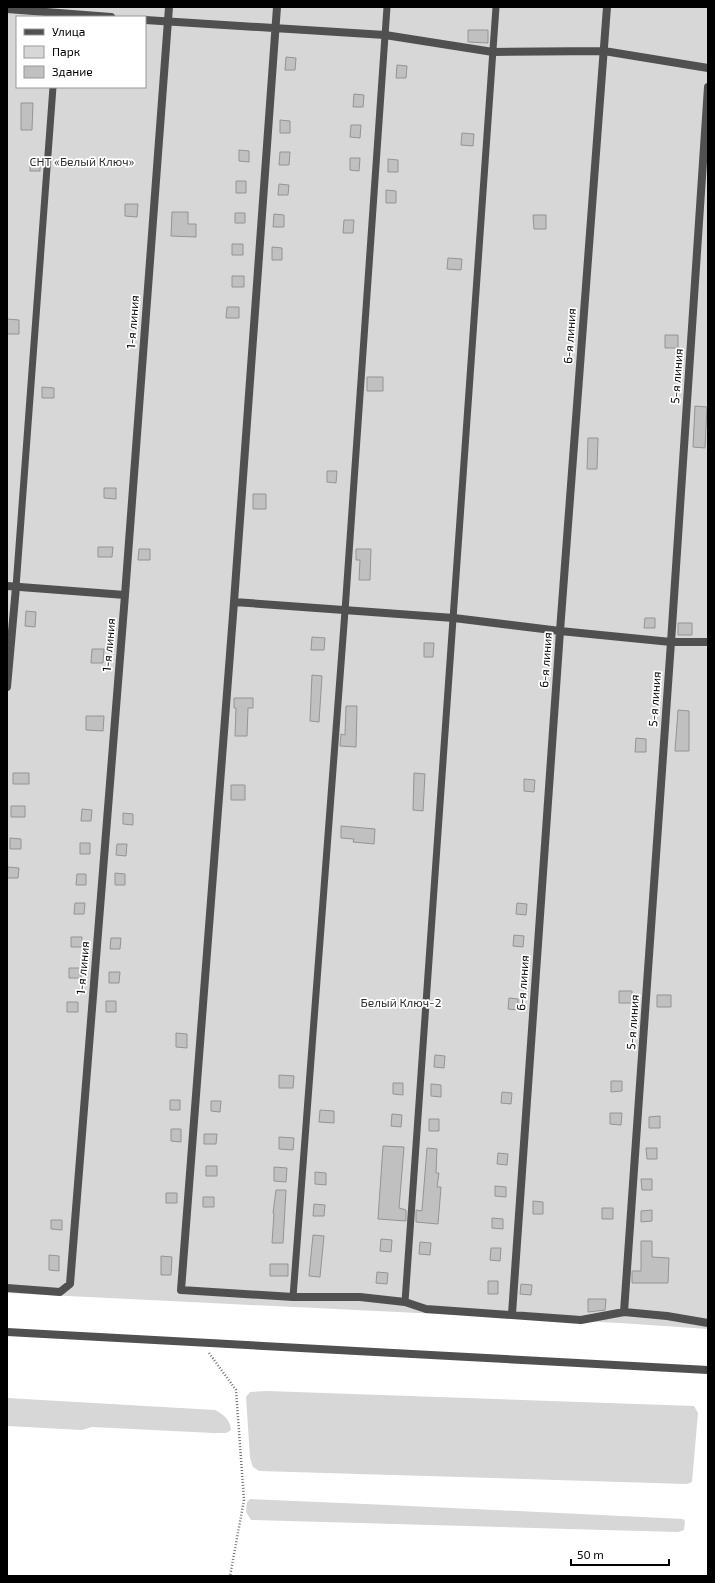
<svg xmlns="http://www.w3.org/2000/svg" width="715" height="1583" font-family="'Exo 2',sans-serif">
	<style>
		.green { fill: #d7d7d7; fill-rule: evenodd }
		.building { fill: #c0c0c0; stroke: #949494 }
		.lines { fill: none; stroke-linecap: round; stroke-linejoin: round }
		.path { stroke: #727272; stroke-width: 2.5; stroke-dasharray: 1 2; stroke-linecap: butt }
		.lane { stroke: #505050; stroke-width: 7 }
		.street { stroke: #505050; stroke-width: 8 }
		.labels { text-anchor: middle; stroke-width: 3.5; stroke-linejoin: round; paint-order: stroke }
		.park-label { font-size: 12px; fill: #2e2e2e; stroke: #fff }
		.street-label { font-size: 12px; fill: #000; stroke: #fff }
	</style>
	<rect width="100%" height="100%" fill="#fff"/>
	<path class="green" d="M7 7H708V1329L620 1323 7 1293ZM17 17H145V87H17Z
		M267 1391 694 1406 698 1413 692 1482 687 1484 259 1471 253 1467 250 1458 246 1397 250 1392Z
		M7 1398 215 1410C224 1415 230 1419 231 1430L226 1433H213L92 1427 82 1430 7 1426Z
		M250 1499C394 1505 538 1512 683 1519L685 1521 684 1530 678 1532 251 1520 246 1512 247 1502Z"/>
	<path class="building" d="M468 30H488V43L468 42Z
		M286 57 296 58 295 70H285Z
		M397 65 407 66 406 78H396Z
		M354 94 364 95 363 107H353Z
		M21 103H33L32 130H21Z
		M280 120 290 121V133H280Z
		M351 125H361L360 138 350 137Z
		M462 133 474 134 473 146 461 145Z
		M239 150 249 151V162L239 161Z
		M280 152H290L289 165H279Z
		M350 158H360L359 171 350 170Z
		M30 159 40 160V171H30Z
		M388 159 398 160V172H388Z
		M236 181H246V193H236Z
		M279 184 289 185 288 195H278Z
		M386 190 396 191V203H386Z
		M125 204H138L137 217 125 216Z
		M172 212H188V224H196V237L171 236Z
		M235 213H245V223H235Z
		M274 214 284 215V227H273Z
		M533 215H546V229H534Z
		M344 220H354L353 233H343Z
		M232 244H243V255H232Z
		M272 247 282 248V260H272Z
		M448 258 462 259 461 270 447 269Z
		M232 276H244V287H232Z
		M227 307H239V318H226Z
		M7 319 19 320V334H7Z
		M665 335H678V348H665Z
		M367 377H383V391H367Z
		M42 387 54 388V398H42Z
		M695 406 707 407 705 448 693 447Z
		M588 438H598L597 469H587Z
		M327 471H337L336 483 327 482Z
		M104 488H116V499L104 498Z
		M253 494H266V509H253Z
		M98 547H113L112 557H98Z
		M139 549H150V560H138Z
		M356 549H371L370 580H359L360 560H356Z
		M26 611 36 612 35 627 25 626Z
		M645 618H655V628H644Z
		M678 623H692V635H678Z
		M312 637 325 638 324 650H311Z
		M424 643H434L433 657H424Z
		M92 649H104L103 663H91Z
		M312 675 322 676 319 722 310 721Z
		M234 698H253V708H248L247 736H235L236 708H234Z
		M346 706H357L356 747 340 746 341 734 345 735Z
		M678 710 689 711V751H675Z
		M86 716H104L103 731 86 730Z
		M636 738 646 739V752H635Z
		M13 773H29V784H13Z
		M414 773 425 774 423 811 413 810Z
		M524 779 535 780 534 792 524 791Z
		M231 785H245V800H231Z
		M11 806H25V817H11Z
		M82 809 92 810 91 821H81Z
		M123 813 133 814V825L123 824Z
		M341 826 375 829 374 844 353 842 354 839 341 838Z
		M10 838 21 839V849H10Z
		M80 843H90V854H80Z
		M117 844H127L126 856 116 855Z
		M8 867 19 868 18 878H7Z
		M115 873 125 874V885H115Z
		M77 874H86V885H76Z
		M75 903H85L84 914H74Z
		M517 903 527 904 526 915 516 914Z
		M514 935 524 936 523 947 513 946Z
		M71 937H82V947H71Z
		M111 938H121L120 949H110Z
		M69 968H81V978H69Z
		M109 972H120L119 983H109Z
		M619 991H632V1003H619Z
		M657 995H671V1007H657Z
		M509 998 518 999V1010L508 1009Z
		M106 1001H116V1012H106Z
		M67 1002H78V1012H67Z
		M176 1033 187 1034V1048L176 1047Z
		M435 1055 445 1056 444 1068 434 1067Z
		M279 1075 294 1076 293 1088H279Z
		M611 1081H622V1091L611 1092Z
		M393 1083H403V1095L393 1094Z
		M431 1084 441 1085V1097L431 1096Z
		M502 1092 512 1093 511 1104 501 1103Z
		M170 1100H180V1110H170Z
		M211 1101H221L220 1112 211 1111Z
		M320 1110 334 1111V1123L319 1122Z
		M610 1113H622L621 1125 610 1124Z
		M392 1114 402 1115 401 1127 391 1126Z
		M660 1116V1128H649V1117Z
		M429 1119H439V1131H429Z
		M171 1129H181V1142L171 1141Z
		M204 1134H217L216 1144H204Z
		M279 1137 294 1138 293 1150 279 1149Z
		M383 1146 404 1147 399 1208 406 1210V1221L378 1219Z
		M427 1148 437 1149 436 1173H439L437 1187H441L438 1224 416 1222V1210L422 1211Z
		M646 1148H657V1159H647Z
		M498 1153 508 1154 507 1165 497 1164Z
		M206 1166H217V1176H206Z
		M274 1167 287 1168 286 1182 274 1181Z
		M315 1172 326 1173V1185L315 1184Z
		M641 1179H652V1190H642Z
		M495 1186 506 1187V1197L495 1196Z
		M276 1190H286L283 1243H272L274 1213H273Z
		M166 1193H177V1203H166Z
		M203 1197H214V1207H203Z
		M533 1201 543 1202V1214H533Z
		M314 1204 325 1205 324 1216H313Z
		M602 1208H613V1219H602Z
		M652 1210V1221L641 1222V1211Z
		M492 1218 503 1219V1229L492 1228Z
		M51 1220H62V1230L51 1229Z
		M313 1235 324 1236 320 1277 309 1276Z
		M381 1239 392 1240 391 1252 380 1251Z
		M641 1241H652V1257L669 1258 668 1283H632V1271H641Z
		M420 1242 431 1243 430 1255 419 1254Z
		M491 1248H501L500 1261 490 1260Z
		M49 1255 59 1256V1271L49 1270Z
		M161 1256 172 1257 171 1275H161Z
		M270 1264H288V1276H270Z
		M377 1272 388 1273 387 1284 376 1283Z
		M488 1281H498V1294H488Z
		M521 1284 532 1285 531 1295 520 1294Z
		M588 1299H606L605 1310 588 1312Z"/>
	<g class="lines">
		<path class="path" d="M209 1353 236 1390 244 1500 230 1576"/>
		<path class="lane" d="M16 587 53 87
			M293 1297 345 611 387 7
			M405 1302 496 7"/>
		<path class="street" d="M277 7 234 602 181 1290 293 1297H360L405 1302 426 1309 581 1320 624 1312 667 1316 708 1323
			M7 9 111 17
			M145 20 385 35 493 52 604 51 708 68
			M7 586 125 595
			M234 602 454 618 560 631 671 642H708
			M7 687 16 587
			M7 1288 60 1292 70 1284 125 595 169 7
			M624 1312 671 642 708 87
			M512 1314 560 631 607 7
			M7 1332 708 1370"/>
	</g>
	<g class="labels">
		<g class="park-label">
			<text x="82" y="166">СНТ «Белый Ключ»</text>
			<text x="401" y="1007">Белый Ключ-2</text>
		</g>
		<g class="street-label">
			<text transform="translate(133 322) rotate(-86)" y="4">1-я линия</text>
			<text transform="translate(570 336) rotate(-86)" y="4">6-я линия</text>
			<text transform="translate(677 376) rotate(-86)" y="4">5-я линия</text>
			<text transform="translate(109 645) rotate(-85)" y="4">1-я линия</text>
			<text transform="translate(546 660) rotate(-86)" y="4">6-я линия</text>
			<text transform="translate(655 699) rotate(-86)" y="4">5-я линия</text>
			<text transform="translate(83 968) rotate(-85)" y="4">1-я линия</text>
			<text transform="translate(523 983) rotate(-86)" y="4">6-я линия</text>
			<text transform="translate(633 1022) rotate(-86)" y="4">5-я линия</text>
		</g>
	</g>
	<rect width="715" height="1583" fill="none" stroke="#000000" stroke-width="16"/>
	<rect x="16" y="16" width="130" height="72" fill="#ffffff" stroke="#999999"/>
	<rect x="24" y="29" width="20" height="6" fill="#505050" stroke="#999999"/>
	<text x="52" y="36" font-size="12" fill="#000000">Улица</text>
	<rect x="24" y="46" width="20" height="12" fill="#d7d7d7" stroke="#999999"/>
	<text x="52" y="56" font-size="12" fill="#000000">Парк</text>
	<rect x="24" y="66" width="20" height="12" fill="#c0c0c0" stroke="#999999"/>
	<text x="52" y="76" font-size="12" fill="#000000">Здание</text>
	<path d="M571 1559v6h98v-6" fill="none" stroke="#000000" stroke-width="2"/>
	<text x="577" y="1559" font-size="12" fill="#000000" stroke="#ffffff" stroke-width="3" paint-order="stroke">50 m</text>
</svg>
